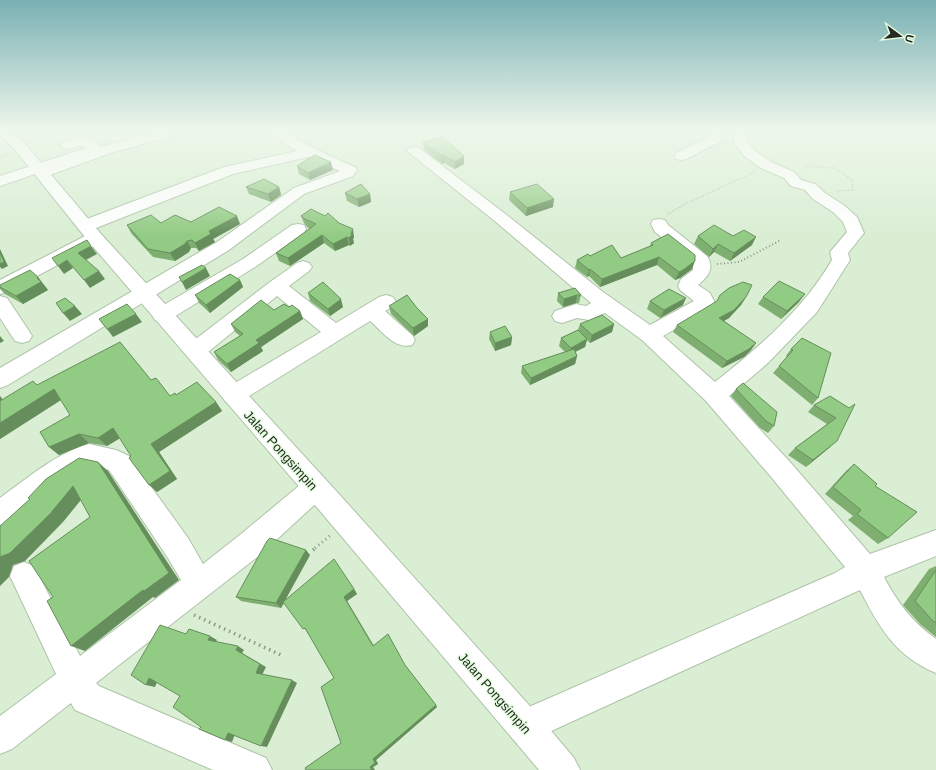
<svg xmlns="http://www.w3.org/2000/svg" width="936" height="770" font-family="Arial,sans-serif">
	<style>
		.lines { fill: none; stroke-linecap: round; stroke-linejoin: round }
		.minor-casing { stroke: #afc3a9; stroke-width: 2 }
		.major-casing { stroke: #afc3a9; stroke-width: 2 }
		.path-far3 { stroke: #8b9b87; stroke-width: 1.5; stroke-dasharray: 0.5 2; stroke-linecap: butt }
		.path-far2 { stroke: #8b9b87; stroke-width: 2; stroke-dasharray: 1 2.5; stroke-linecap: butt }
		.path-far1 { stroke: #8b9b87; stroke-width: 3; stroke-dasharray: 1 3.5; stroke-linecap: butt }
		.path { stroke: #8b9b87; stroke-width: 3.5; stroke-dasharray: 1.5 4; stroke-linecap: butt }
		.minor { fill: #fff; fill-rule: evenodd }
		.major { fill: #fff; fill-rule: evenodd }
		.wall { fill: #7eaf71 }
		.shaded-wall { fill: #668e5c }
		.building { fill: #92cb83; stroke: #668e5c }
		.labels { text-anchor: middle; stroke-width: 3; stroke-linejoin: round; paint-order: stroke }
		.street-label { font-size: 13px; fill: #232b21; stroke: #e6fce0 }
	</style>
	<rect width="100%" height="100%" fill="#d9eed3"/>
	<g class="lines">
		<g class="minor-casing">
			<path id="minor" d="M167 129 172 130 174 133 172 136 111 153 47 176 42 177 35 174 0 186V176L86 148 82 146 68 149 63 148 61 145 63 142C78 138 90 134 100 147Z
				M272 129H284L285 131C307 146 330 156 355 167L357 170 353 176 304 194 229 250 8 385 0 388V368L217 242 294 188 340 171 308 157 233 174 91 230 85 231 79 230 77 226 79 222 224 167 297 151 273 135Z
				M712 129H725L720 142 686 159 681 160 676 159 674 156 676 153 709 137Z
				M738 129H750L747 140 754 150 771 162 794 172 801 180 815 184 825 193 845 206 857 217 864 233 848 253 850 260 817 312 768 363 729 396 790 462 870 554 936 530V556L884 577C897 602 912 622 936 639V673C895 656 879 627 860 590L525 743 513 738 508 726 513 714 835 573 845 567 772 478 706 401 642 340 605 313 589 320 577 318 562 323 555 321 552 316 555 311 576 304 586 306 591 303 496 222 407 151 409 148 414 147 419 148 508 216 603 292 650 325 694 301 680 290 678 286 681 279 693 270V262L655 232 651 224 653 220 659 219 665 220 668 225 707 256C715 268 708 277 698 285L710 293 715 303 712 308 663 336 715 382C759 347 803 310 832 260L830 252 847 232 843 222 833 212 813 199 805 190 791 186 784 178 761 168 744 156 733 140Z
				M298 224 304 225 306 229 304 233 255 267 169 320 162 322 155 320 152 315 155 310 243 259 292 225Z
				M95 233 101 234 104 238 101 242 7 292 0 294V280L89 234Z
				M303 261 309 263 312 267 309 271 289 286 336 323 379 297 386 295 393 297 396 302 393 307 385 311 412 335 415 340 412 345C395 350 382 331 370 321L241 401 233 404 225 401 222 395 225 389 321 332 277 296 202 357 195 359 188 357 185 351 188 345 270 282 297 263Z
				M0 296 7 298 29 331 32 336 29 341 22 343 15 341 0 318Z
				M89 444 116 450 129 456 188 538 203 564 241 534 306 480 315 476 324 480 328 488 324 496 261 554 96 683 99 686 266 758 272 770H213L75 710 71 703 12 749 0 754V716L56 674 10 576 14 566 24 562 34 566 80 656 181 580 168 558 109 470 90 466 67 479 9 522 0 525V498C26 479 58 452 89 444Z"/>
		</g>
		<g class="major-casing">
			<path id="major" d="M0 129H9L26 145 101 234 338 493 537 714 574 758 580 770H539L320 511 89 242 16 151 0 135Z"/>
		</g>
		<path class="path-far3" d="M0 157 9 153
			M802 170 805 166 835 168 852 180 853 190 836 191
			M668 214 685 204 755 172"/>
		<path class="path-far2" d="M717 264 739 262 781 240"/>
		<path class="path-far1" d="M315 548 331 535"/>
		<path class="path" d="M313 550 317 547
			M194 615 281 655"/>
		<use href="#minor" class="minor"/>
		<use href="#major" class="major"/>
	</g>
	<path class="wall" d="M423 142 464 164 455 169 444 163 442 164 424 150Z
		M306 160 333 170 310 180 299 174 297 166 306 161Z
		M246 187H279L281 195 271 202 249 194Z
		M510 192 553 207 526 216 509 200Z
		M345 193 370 194 371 202 359 207 347 201Z
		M301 216 354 237 353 239 354 243 350 246 349 245 335 251 324 243 290 266 279 261 276 253 310 229 307 227 304 223Z
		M191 222 240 224 213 239 215 242 199 251 196 248H191L189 252 175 261 153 257 131 233 127 225 161 223Z
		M698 236H733L752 245 730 261 714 252 709 257 694 244Z
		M651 243 692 269 680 278 675 280 657 265 600 287 589 276 587 277 575 268 577 260 590 256 621 258 650 246Z
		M240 280 243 287 210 313 199 303 195 295Z
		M0 285H45H44L48 290 23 304 5 294 0 289Z
		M308 293 343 307 330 316 310 301Z
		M558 293 581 295 579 303H576L563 307 557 301Z
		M746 297 741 305 729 318 724 321 756 343 751 350 744 357 722 368 673 332 677 325Z
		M763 297 799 302 781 319 758 304Z
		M650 301 683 305 660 318 647 309Z
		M389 306 417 308 428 319V326L414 336 391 314Z
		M289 307 300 311 303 319 261 347 263 351 231 372 218 360 214 352 240 336 235 332 231 324 274 310Z
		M580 324H614L612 332 590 343 587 340 585 347 575 352 577 356 575 364 530 385 521 373 522 366 565 352 559 346 561 338 578 330Z
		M490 332 512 337 511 345 495 351 489 339Z
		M802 338 818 398 812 405 773 373 787 357 786 356 791 349Z
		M151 380 170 396 176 395 216 402 222 411 159 452 177 479 157 492 131 456 120 438 107 446 89 443 59 455 49 447 70 415 61 400 0 439V396L3 400 37 385Z
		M736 389 774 426 768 433 760 428 731 396Z
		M814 405 849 408 829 448 806 467 788 455 795 448 827 424 808 412Z
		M854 464 875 486 888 538 878 544 848 520 853 516 825 494 846 471Z
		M310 555 285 599 354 589 357 594 347 601 374 646 405 665 437 707 376 760 378 764 373 767 341 743 334 678 308 633 284 603 281 608 241 601 236 597Z
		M936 566V637L921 625 903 605 929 569Z"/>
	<path class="shaded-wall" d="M443 155 444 163 442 164V156Z
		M464 156V164L455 169V162Z
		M331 162 333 170 310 180 308 173Z
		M279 187 281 195 271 202 268 194Z
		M370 194 371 202 359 207 357 199Z
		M554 199 553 207 526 216 527 208Z
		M237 216 240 224 213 239 215 242 199 251 195 243 209 231Z
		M353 229 354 237 353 239 354 243 350 246 349 238Z
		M322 235 324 243 290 266 288 258Z
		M347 237 349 245 335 251 333 244Z
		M756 237 752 245 730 261 734 253Z
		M187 241 191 248 189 252 175 261 170 253Z
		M718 244 714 252 709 257 713 249Z
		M91 246 97 254 84 261 78 253Z
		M0 249 8 266 2 269 0 267Z
		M659 257 657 265 600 287 602 279Z
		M67 260 73 268 64 274 58 266Z
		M695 261 692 269 680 278 675 280 679 272Z
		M206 268 210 276 186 290 182 282Z
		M590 269 589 276 587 277 589 270Z
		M99 271 105 279 90 288 84 280Z
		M38 277 48 290 23 304 16 296Z
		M240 280 243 287 210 313 206 305Z
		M805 294 799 302 781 319 787 311Z
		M577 295 576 303 563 307 564 299Z
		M746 297 741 305 729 318 715 326 719 318Z
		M686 298 683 305 660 318 664 310Z
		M341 299 343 307 330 316 328 309Z
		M75 306 82 314 70 321 63 313Z
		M300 311 303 319 261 347 263 351 231 372 227 364 256 340Z
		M136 314 142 322 113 337 107 329Z
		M428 319V326L414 336 413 328Z
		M614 324 612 332 590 343 592 335Z
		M0 336 4 341 0 343Z
		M512 337 511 345 495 351V343Z
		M587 339 585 347 569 355 571 348Z
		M756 343 751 350 744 357 722 368 727 361Z
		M577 356 575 364 530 385 531 378Z
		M54 389 64 398 0 439V423Z
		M0 396 11 411 0 402Z
		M216 402 222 411 159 452 177 479 157 492 149 485 151 444Z
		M113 428 122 437 107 446 98 438Z
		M79 434 89 443 59 455 49 447Z
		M837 441 829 448 806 467 813 460Z
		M98 462 108 471 179 580 155 598 153 597 85 651 71 646Z
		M73 486 85 495 63 522 25 561 13 565 9 577 0 586V557Z
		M306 550 310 555 281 608 276 603Z
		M354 589 357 594 347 601 376 649 344 597Z
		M210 636 217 640 214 644 208 640Z
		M238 646 244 650 242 653 266 667 262 675 256 673 236 650Z
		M149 678 158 680 155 687 146 685Z
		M292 680 297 683 267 747 261 746Z
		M436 705 437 707 376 760 378 764 373 767 375 770H372L370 767 373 759Z
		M228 733 235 734 232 742 225 740Z"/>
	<path class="building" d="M443 137 464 156 455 162 443 155 442 156 423 142Z
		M315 155 331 162 308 173 297 166 307 160H306Z
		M264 179 279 187 268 194 246 187Z
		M361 184 370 194 357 199 345 193Z
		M537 184 554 199 527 208 510 192Z
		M219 207 237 216 209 231 211 234 195 243 192 240 187 241 185 244 170 253 148 249 127 225 151 215 161 223 175 215 191 222Z
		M311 209 325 216 328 213 339 223 353 229 351 233 352 235 349 238 347 237 333 244 322 235 288 258 276 253 316 224 305 219 301 216Z
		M714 225 733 236 744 230 756 237 734 253 718 244 713 249 698 236Z
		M668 234 695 255V261L683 270 679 272 659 257 602 279 590 269 589 270 577 260 588 254 590 256 612 245 621 258 653 245 651 243Z
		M87 240 91 246 78 253 99 271 84 280 67 260 58 266 52 258Z
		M0 252 4 262 0 264Z
		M202 265 206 268 182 282 179 277Z
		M30 270 38 277 37 278 41 282 16 296 0 287V285Z
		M230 274 240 280 206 305 195 295Z
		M779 281 805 294 787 311 763 297Z
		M323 282 341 299 328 309 308 293Z
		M743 282 752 285 746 297 734 310 719 318 756 343 749 349 727 361 677 325 717 301 720 295 729 288Z
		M575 288 581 295H577L564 299 558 293Z
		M669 289 686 298 664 310 650 301Z
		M407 295 417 308 428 319 413 328 389 306Z
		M65 298 75 306 63 313 56 303Z
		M261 300 274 310 284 304 289 307 292 305 300 311 256 340 259 343 227 364 214 352 243 334 231 324Z
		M127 304 136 314 107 329 99 319Z
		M602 315 614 324 592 335 580 324Z
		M505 326 512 337 495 343 490 332Z
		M578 330 587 339 571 348 561 338Z
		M802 338 831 353 818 398 779 366 793 350 791 349Z
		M120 342 151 380 156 378 170 396 175 393 176 395 197 382 216 402 151 444 170 471 149 485 129 458 131 456 113 428 98 438 79 434 49 447 40 432 70 415 54 389 0 423V401L33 381 37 385Z
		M574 349 577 356 531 378 522 366Z
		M743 383 777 412 774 426 766 421 736 389Z
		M830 396 849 408 855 404 837 441 813 460 795 448 836 418 814 405Z
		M79 458 98 462 169 573 144 591 143 590 71 646 47 601 53 597 29 561 90 517 73 486 50 514 10 553 0 557V526L30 499 28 498 46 479Z
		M854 464 877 484 875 486 917 512 888 538 857 514 861 510 833 487Z
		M270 538 306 550 276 603 236 597 267 541Z
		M334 559 354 589 344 597 373 646 388 634 405 665 436 705 373 759 375 763 370 767 372 770H306L305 768 341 743 321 687 334 678 305 628 303 629 283 602Z
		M936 570V623L932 620 915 601Z
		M160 625 186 634 189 629 210 636 208 640 238 646 236 650 260 664 256 673 292 680 261 746 228 733 225 740 199 729 201 727 173 707 180 696 149 678 146 685 131 675Z"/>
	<linearGradient id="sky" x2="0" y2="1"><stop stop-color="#79b0b3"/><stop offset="0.55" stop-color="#eef7eb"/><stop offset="1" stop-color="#eef7eb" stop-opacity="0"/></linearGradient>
	<rect width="936" height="236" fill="url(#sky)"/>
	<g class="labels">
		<g class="street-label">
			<text transform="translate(281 450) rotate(48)" y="5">Jalan Pongsimpin</text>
			<text transform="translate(495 693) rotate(49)" y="5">Jalan Pongsimpin</text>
		</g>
	</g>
	<g transform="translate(900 36) rotate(105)" stroke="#e6fce0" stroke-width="3" paint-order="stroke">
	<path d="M0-3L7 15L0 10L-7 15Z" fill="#232b21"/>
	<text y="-6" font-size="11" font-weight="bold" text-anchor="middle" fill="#232b21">U</text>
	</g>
</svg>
